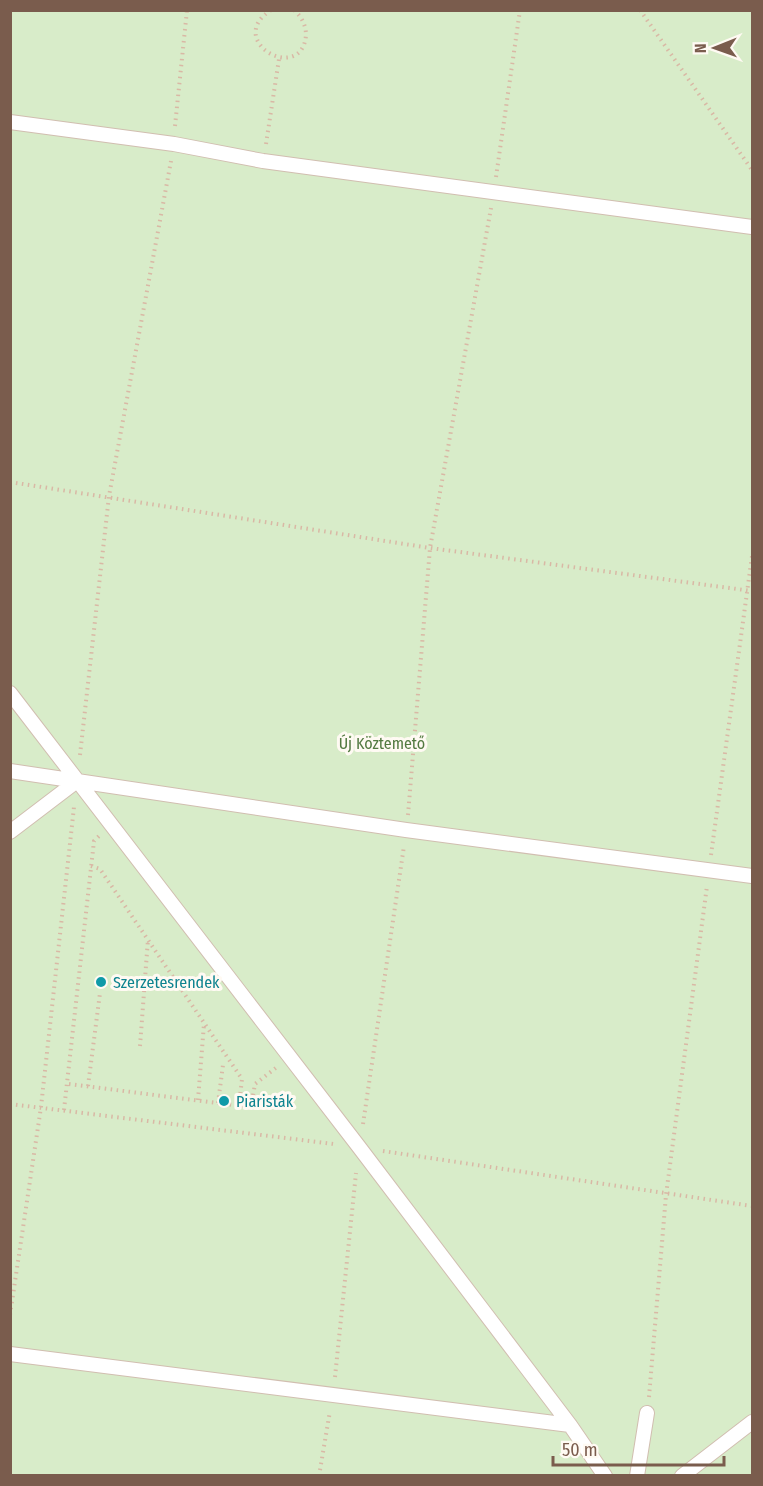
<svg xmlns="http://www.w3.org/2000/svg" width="763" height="1486" font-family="'Fira Sans Condensed',sans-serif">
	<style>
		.green { fill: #d8ecc9 }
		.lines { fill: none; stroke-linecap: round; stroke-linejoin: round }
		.service-casing { stroke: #d1beb0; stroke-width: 16 }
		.path { stroke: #d9b8a5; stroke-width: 4; stroke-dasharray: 1.5 4.5; stroke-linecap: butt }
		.service { stroke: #fff; stroke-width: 14 }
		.culture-dot { fill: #0f9aa8; stroke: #fffaf3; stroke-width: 2 }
		.labels { text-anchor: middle; stroke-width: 6; stroke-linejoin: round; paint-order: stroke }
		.park-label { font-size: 16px; fill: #537a41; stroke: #fffaf3 }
		.culture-label { font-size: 16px; fill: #0d838f; stroke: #fffaf3; text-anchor: start }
	</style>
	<rect width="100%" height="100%" fill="#fdf6ec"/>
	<path class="green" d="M10 11H752V1475H11Z"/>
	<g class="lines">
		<g class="service-casing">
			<path id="service" d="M10 122 174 144 263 161 752 227
				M10 693 359 1147 570 1425 605 1476
				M10 771 406 830 752 876
				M10 832 77 781
				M10 1354 570 1425
				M637 1476 647 1413
				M682 1476 752 1422"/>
		</g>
		<path class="path" d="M271 10C223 41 302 85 306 35 306 26 302 17 294 10
			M640 10 752 170
			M175 126 187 10
			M266 144 279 59
			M496 177 520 10
			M10 482 430 548 752 591
			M80 755 109 496 171 161
			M408 815 430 548 491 208
			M711 855 752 556
			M91 866 100 869 242 1079 239 1105
			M140 1046 148 939
			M69 1084 256 1108
			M88 1086 100 993
			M198 1100 204 1024
			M218 1103 223 1065
			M10 1104 334 1144
			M251 1107 255 1084 277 1067
			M64 1110 94 841 100 835
			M363 1124 404 846
			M383 1151 752 1206
			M10 1315 41 1107 74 807
			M335 1377 356 1173
			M649 1397 666 1195 707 886
			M319 1476 330 1411"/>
		<use href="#service" class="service"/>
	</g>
	<g class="culture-dot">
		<circle cx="101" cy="982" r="6"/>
		<circle cx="224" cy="1101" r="6"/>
	</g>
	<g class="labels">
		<g class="park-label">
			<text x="382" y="749">Új Köztemető</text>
		</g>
		<g class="culture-label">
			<text x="113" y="988">Szerzetesrendek</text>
			<text x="236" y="1107">Piaristák</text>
		</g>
	</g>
	<rect width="763" height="1486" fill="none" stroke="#7a5c4d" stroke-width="24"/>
	<g transform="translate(715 48) rotate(269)" stroke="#fffaf3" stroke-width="4.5" paint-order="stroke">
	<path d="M0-4.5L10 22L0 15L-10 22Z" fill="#7a5c4d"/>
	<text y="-9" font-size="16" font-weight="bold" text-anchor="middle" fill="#7a5c4d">N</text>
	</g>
	<path d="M553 1456v9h171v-9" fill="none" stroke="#7a5c4d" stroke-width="3"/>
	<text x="562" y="1456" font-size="18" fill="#7a5c4d" stroke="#fffaf3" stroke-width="4.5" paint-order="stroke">50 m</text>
</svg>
